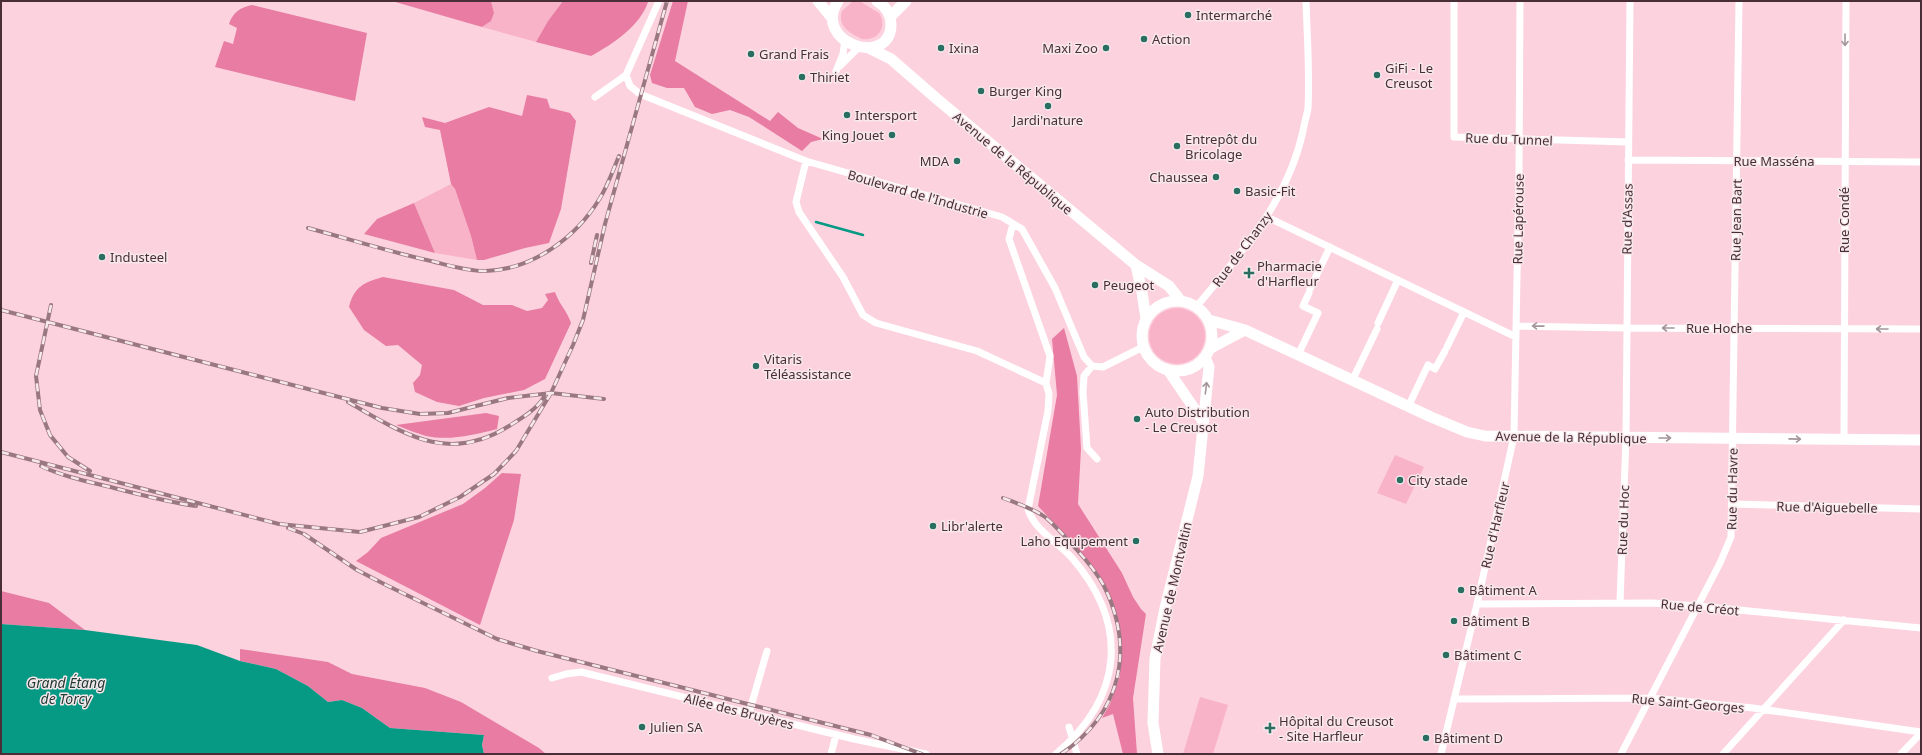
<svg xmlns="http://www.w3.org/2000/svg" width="1922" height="755" font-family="'Noto Sans',sans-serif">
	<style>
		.green { fill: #f9b3c9 }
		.forest { fill: #e87ca2 }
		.water { fill: #069a85 }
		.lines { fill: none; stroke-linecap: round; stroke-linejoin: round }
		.stream { stroke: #069a85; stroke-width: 2.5 }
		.street { stroke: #fff; stroke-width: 7 }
		.secondary { stroke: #fff; stroke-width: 11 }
		.rail-casing { stroke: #9a7882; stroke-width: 4 }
		.rail { stroke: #f7e8ec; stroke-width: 2.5; stroke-dasharray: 8; stroke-linecap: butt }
		.oneway { stroke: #a4969b }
		.poi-dot { fill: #296e61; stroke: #f7e8ec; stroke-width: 1.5 }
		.labels { text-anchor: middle; stroke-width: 3; stroke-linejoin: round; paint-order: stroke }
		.poi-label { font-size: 13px; fill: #4a2e37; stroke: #f7e8ec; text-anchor: start }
		.street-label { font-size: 13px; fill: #4a2e37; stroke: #f7e8ec }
		.water-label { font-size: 14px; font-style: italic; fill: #1f3933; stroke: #f7e8ec }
	</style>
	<rect width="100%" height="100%" fill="#fdd2df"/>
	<path class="green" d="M491 1H563L548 21 536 42 482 27 491 21 494 13Z
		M852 2H861L879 13C888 27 878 41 862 39 849 33 837 26 842 11Z
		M451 184 455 189 471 236 477 260 435 253 414 203Z
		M1149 336a28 28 0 1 1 56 0a28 28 0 1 1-56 0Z
		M1395 455 1424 467 1406 504 1377 493Z
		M1200 697 1228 705 1213 754H1183Z"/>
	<path class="forest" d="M392 1H491L494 13 491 21 482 27Z
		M563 1H647L648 2C640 26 613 44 591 56L536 42 548 21Z
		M673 1H688L675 61 770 121 778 112 798 128 823 139 811 142 802 151 749 117 730 110 712 114 695 107 684 88H667L652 83 650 75Z
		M252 5 367 33 355 101 215 67 224 41 233 44 237 28 229 24C233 12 241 7 252 5Z
		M527 95 547 99 550 108 570 113 576 121 561 209 549 243 525 248 484 260H477L471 236 455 189 451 184 440 130 425 127 422 117 445 123 489 107 522 116Z
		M414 203 435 253 364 234 377 219Z
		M383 277 454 290 483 305H512L527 311 542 308 548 300 545 294 555 292C559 304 567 311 571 323L545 379 524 390 484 398 459 406 437 402 415 392 413 383 420 375 422 365 398 345 386 346 364 330 349 307C354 287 364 282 383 277Z
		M1064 328 1077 376 1081 449 1078 504 1122 573 1133 597 1141 609 1146 614 1133 698 1137 754H1123L1113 714 1102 718 1110 704 1120 676V630L1108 592 1078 549 1038 506 1057 395 1052 339Z
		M486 413 499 416 497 429C474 435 449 441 426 436 416 433 406 429 396 425Z
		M502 473 521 474 514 520 480 625 356 561 368 552 381 538 463 504 485 488Z
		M1 591 49 603 85 630 1 624Z
		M240 649 328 662 352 674 425 688 461 702 539 748 546 754H484L482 745 484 735 390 728 362 708 342 700 328 702 308 686 276 669 240 661Z"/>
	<path class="water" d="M1 624 85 630 197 645 240 661 276 669 308 686 328 702 342 700 362 708 390 728 484 735 482 745 484 754H1Z"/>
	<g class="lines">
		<path class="stream" d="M816 222 863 235"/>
		<path class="street" d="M1454 1V137L1628 142
			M840 66 859 47
			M836 71 843 54 845 39
			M626 75 630 86 640 94 806 161 1002 217 1022 229 1055 288 1084 357 1092 366 1103 367 1143 347
			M595 97 626 75 659 1
			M1628 160 1921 162
			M806 161 796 202 799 212 843 277 863 315 876 323 977 351 1046 383 1049 394 1048 411 1028 509C1034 530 1058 542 1072 558 1130 625 1123 697 1056 754
			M1267 217 1516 337
			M1013 224 1009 239 1050 356 1046 383
			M1310 289 1330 247
			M1197 306C1241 253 1288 201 1303 131 1304 124 1307 115 1308 108 1310 73 1307 35 1306 1
			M1378 323 1398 280
			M1516 326 1626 328 1921 329
			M1447 347 1464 312
			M1298 355 1318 313 1303 306 1309 293
			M1092 366 1084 376 1083 392 1087 448 1097 459
			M1352 381 1377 329
			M1408 407 1428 365 1435 369 1445 351
			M1844 439 1846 1
			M1733 504 1921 509
			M1620 603 1626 437 1630 1
			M1477 604 1652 603 1698 606 1921 628
			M552 678 566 674 581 672 854 739 926 754
			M1454 699 1650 698 1753 708 1921 732
			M749 713 767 651
			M1069 727 1077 754
			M831 754 836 735
			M1441 754 1477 604 1514 436 1519 173 1520 1
			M1621 754 1720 563 1731 537 1739 1
			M1723 754 1844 620
			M1901 754 1921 733"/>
		<path class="secondary" d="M818 1 832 18
			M838 1C811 43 891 69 891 24 891 14 885 6 877 1
			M890 17 906 1
			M869 48 891 59 937 99 1136 265 1169 286 1180 300
			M1136 265 1142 292 1146 319
			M1142 336a35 35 0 1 1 70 0a35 35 0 1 1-70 0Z
			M1209 320 1245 330 1431 417 1467 432 1485 436 1921 440
			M1211 348 1245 330
			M1168 370 1202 420
			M1158 754 1153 723 1155 658 1165 608 1198 476 1209 367 1205 357"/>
		<g class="rail-casing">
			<path id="rail" d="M308 228C349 239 390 252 431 261 448 265 466 271 485 271 532 270 576 238 600 198 608 185 613 170 619 156
				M591 263 597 235
				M51 305 36 376 40 410 50 435 68 457 90 471
				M1 310 382 408 420 414 448 413 508 398 551 393 604 399
				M348 402C403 433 447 465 509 426 522 418 536 410 544 397
				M1 452 279 524 360 532 419 517 460 497 494 474 516 451 551 393 573 345 583 320 605 224 667 1
				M41 466C64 477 90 482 114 488 141 495 168 502 196 506
				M1003 498C1016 503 1034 509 1045 517 1056 526 1067 539 1077 550 1087 561 1097 573 1104 586 1136 651 1120 714 1061 754
				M288 528 304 534 357 570 386 585 497 639 537 651 871 735 922 754"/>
		</g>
		<use href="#rail" class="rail"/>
	</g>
	<defs><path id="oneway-shaft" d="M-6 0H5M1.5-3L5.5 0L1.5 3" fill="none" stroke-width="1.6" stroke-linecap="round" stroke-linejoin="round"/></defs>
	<g class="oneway">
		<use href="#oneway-shaft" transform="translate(1845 40) rotate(90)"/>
		<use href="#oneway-shaft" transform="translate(1538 326) rotate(-179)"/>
		<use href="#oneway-shaft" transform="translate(1668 328) rotate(180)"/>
		<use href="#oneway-shaft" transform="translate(1882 329) rotate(180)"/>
		<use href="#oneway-shaft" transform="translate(1206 388) rotate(-83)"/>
		<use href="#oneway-shaft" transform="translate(1665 438)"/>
		<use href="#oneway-shaft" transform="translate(1795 439) rotate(1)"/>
	</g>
	<g class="poi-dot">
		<circle cx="1188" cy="15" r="4"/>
		<circle cx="1144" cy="39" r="4"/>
		<circle cx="941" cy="48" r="4"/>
		<circle cx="1106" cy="48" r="4"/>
		<circle cx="751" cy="54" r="4"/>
		<circle cx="1377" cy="75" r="4"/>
		<circle cx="802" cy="77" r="4"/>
		<circle cx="981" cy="91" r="4"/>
		<circle cx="1048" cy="106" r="4"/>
		<circle cx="847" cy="115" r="4"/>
		<circle cx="892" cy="135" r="4"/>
		<circle cx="1177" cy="146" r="4"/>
		<circle cx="957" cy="161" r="4"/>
		<circle cx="1216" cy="177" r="4"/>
		<circle cx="1237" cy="191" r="4"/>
		<circle cx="102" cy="257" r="4"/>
		<path d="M1247 267h4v4h4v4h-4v4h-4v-4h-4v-4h4z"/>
		<circle cx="1095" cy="285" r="4"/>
		<circle cx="756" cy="366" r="4"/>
		<circle cx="1137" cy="419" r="4"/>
		<circle cx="1400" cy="480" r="4"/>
		<circle cx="933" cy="526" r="4"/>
		<circle cx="1136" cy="541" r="4"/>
		<circle cx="1461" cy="590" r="4"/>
		<circle cx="1454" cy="621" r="4"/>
		<circle cx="1446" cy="655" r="4"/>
		<circle cx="642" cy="727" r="4"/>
		<path d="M1268 722h4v4h4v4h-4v4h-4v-4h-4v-4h4z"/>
		<circle cx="1426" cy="738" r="4"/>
	</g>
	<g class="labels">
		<g class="poi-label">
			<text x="1196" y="20">Intermarché</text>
			<text x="1152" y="44">Action</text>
			<text x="949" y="53">Ixina</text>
			<text x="1098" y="53" text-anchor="end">Maxi Zoo</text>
			<text x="759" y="59">Grand Frais</text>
			<text x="1385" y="73">GiFi - Le<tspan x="1385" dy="15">Creusot</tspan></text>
			<text x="810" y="82">Thiriet</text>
			<text x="989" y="96">Burger King</text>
			<text x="855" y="120">Intersport</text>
			<text x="1048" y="125" text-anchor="middle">Jardi'nature</text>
			<text x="884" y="140" text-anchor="end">King Jouet</text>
			<text x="1185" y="144">Entrepôt du<tspan x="1185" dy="15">Bricolage</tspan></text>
			<text x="949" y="166" text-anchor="end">MDA</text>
			<text x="1208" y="182" text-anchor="end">Chaussea</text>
			<text x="1245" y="196">Basic-Fit</text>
			<text x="110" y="262">Industeel</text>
			<text x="1257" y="271">Pharmacie<tspan x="1257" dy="15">d'Harfleur</tspan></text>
			<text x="1103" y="290">Peugeot</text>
			<text x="764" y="364">Vitaris<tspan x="764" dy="15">Téléassistance</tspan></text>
			<text x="1145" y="417">Auto Distribution<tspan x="1145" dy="15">- Le Creusot</tspan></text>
			<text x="1408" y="485">City stade</text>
			<text x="941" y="531">Libr'alerte</text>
			<text x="1128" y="546" text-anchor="end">Laho Equipement</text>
			<text x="1469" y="595">Bâtiment A</text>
			<text x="1462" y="626">Bâtiment B</text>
			<text x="1454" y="660">Bâtiment C</text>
			<text x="1279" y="726">Hôpital du Creusot<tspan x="1279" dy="15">- Site Harfleur</tspan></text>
			<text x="650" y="732">Julien SA</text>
			<text x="1434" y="743">Bâtiment D</text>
		</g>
		<g class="street-label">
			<text transform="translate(1509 139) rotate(2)" y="5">Rue du Tunnel</text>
			<text x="1774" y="166">Rue Masséna</text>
			<text transform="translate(1013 163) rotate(40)" y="5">Avenue de la République</text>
			<text transform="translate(918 194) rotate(16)" y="5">Boulevard de l'Industrie</text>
			<text transform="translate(1518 219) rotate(-89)" y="5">Rue Lapérouse</text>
			<text transform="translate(1627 219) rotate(-89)" y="5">Rue d'Assas</text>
			<text transform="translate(1736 220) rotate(-89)" y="5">Rue Jean Bart</text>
			<text transform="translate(1844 220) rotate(-90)" y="5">Rue Condé</text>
			<text transform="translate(1242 249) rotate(-53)" y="5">Rue de Chanzy</text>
			<text x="1719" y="333">Rue Hoche</text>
			<text transform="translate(1571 437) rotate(1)" y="5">Avenue de la République</text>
			<text transform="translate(1732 489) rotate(-89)" y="5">Rue du Havre</text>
			<text transform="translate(1827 507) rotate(1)" y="5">Rue d'Aiguebelle</text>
			<text transform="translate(1623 520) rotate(-88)" y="5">Rue du Hoc</text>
			<text transform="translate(1495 525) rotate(-77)" y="5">Rue d'Harfleur</text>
			<text transform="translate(1172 587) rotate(-77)" y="5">Avenue de Montvaltin</text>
			<text transform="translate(1700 607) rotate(5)" y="5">Rue de Créot</text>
			<text transform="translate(1688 703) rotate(5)" y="5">Rue Saint-Georges</text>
			<text transform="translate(739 711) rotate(14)" y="5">Allée des Bruyères</text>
		</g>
		<g class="water-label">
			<text x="66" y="688">Grand Étang<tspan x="66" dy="16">de Torcy</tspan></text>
		</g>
	</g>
	<rect width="1922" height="755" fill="none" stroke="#4a2e37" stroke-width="4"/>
</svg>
